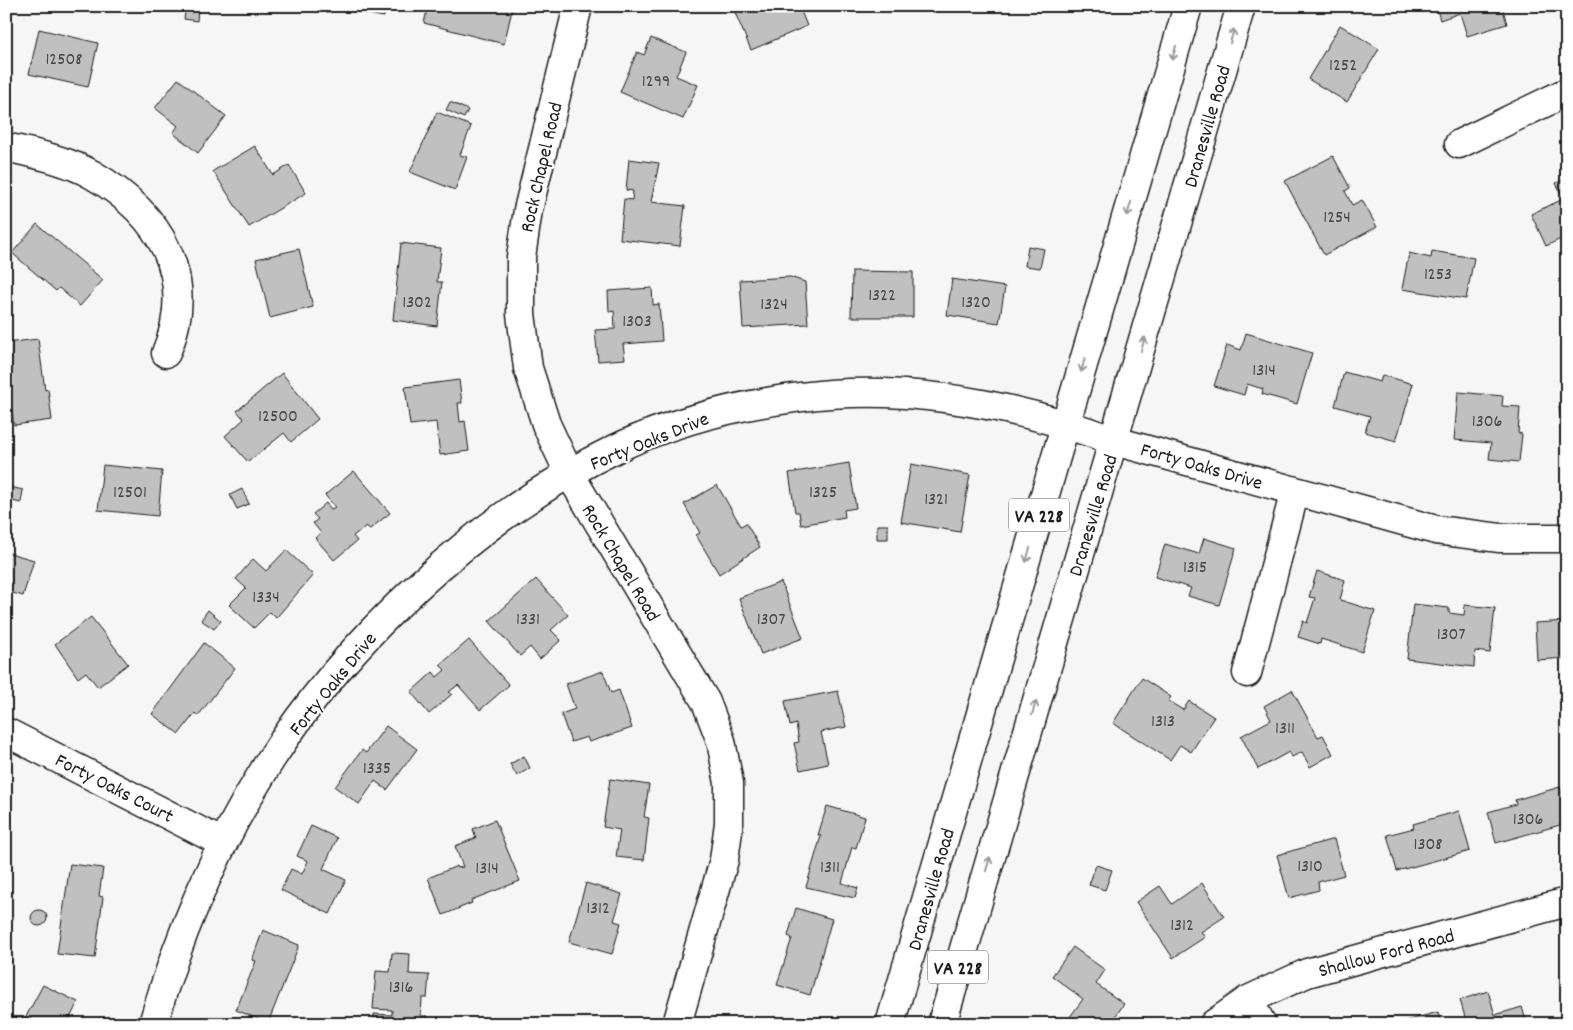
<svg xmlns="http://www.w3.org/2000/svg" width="1573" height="1030" font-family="Dekko,sans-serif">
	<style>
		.building { fill: #c0c0c0; stroke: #1c1c1c }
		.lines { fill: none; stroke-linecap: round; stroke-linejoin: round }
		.minor-casing { stroke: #1c1c1c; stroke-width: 31 }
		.major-casing { stroke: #1c1c1c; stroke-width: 31 }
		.minor { stroke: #fff; stroke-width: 28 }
		.major { stroke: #fff; stroke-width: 28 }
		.oneway { stroke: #999 }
		.labels { text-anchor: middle; stroke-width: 4.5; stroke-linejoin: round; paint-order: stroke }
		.number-label { font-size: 18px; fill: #454545 }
		.shield { fill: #fff; stroke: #606060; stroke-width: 1 }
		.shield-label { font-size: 19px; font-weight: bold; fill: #1c1c1c }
		.street-label { font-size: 20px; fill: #1c1c1c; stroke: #fff }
	</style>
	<rect width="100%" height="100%" fill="#f6f6f6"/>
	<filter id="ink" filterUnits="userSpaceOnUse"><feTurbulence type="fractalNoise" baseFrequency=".02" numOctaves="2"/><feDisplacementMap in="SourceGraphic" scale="10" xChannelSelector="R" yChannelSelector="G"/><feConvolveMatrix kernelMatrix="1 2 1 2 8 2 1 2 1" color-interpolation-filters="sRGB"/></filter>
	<g filter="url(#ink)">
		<path class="building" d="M186 6 198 8 197 21 184 19Z
			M335 6H386L384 17 335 8Z
			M428 6H513L504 44 424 23Z
			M738 6H799L807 26 751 50 733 8Z
			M1436 6H1502L1507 24 1467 36 1460 13 1440 20Z
			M1340 25 1379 49 1347 102 1308 79Z
			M39 29 98 43 88 87 29 74Z
			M651 38 686 52 676 76 698 85 683 119 620 92 637 52 644 55Z
			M178 79 226 116 198 153 173 133 178 126 155 108Z
			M450 102 468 110 464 118 446 110Z
			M437 112 471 126 460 155 467 157 455 190 410 172Z
			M255 146 273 175 289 165 306 193 249 227 213 171Z
			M1333 156 1350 188 1345 191 1352 205 1362 200 1377 227 1324 255 1285 181Z
			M629 159 659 163 651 202 685 206 680 246 620 239 624 199 632 200 633 191 626 190Z
			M1567 178V236L1546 246 1531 214 1563 199 1556 183Z
			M37 224 103 280 80 306 59 288 56 291 12 253Z
			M401 243 441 248 437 282H442L437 326 393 320Z
			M1028 246 1044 249 1040 268 1025 266Z
			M299 249 313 307 270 318 256 259Z
			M1432 251 1474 258 1466 299 1402 289 1409 253 1431 258Z
			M852 271 913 272V317H851Z
			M790 277 805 282 808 324 743 328 740 280Z
			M952 279 1005 287 999 323 947 315Z
			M652 288 653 305 659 304 662 341 623 344 625 359 598 361 595 330 615 329 614 311 609 312 608 291Z
			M1246 333 1312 353 1297 404 1262 394 1263 389 1247 384 1244 395 1214 386 1227 345 1241 350Z
			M38 339 45 390 48 389 52 420 14 425 6 369V343Z
			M1344 372 1380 382 1382 375 1413 384 1396 441 1365 432 1370 416 1335 406Z
			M282 373 318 419 291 442 284 433 248 462 225 436 244 419 237 411Z
			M459 380 462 403H458L460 422 465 421 469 451 440 455 436 422 410 425 405 387Z
			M1458 392 1503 396 1502 406 1520 407 1518 433 1522 434 1519 462 1489 459 1491 443 1454 440Z
			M1559 406H1567V441H1562Z
			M849 463 856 508 844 510 845 517 801 525 799 512H795L789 473Z
			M911 464 970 475 960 532 901 522Z
			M103 465 162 471 158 516 98 510Z
			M354 471 390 513 370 529 366 526 353 536 357 541 334 560 315 538 321 533 313 523 318 519 313 514 326 503 331 509 335 507 325 495Z
			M717 485 741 526 746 523 760 547 719 574 696 535 700 533 684 504Z
			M10 487 23 490 21 503 7 500Z
			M242 489 249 504 237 509 230 495Z
			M877 525H888V539H877Z
			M1204 538 1236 548 1219 605 1188 596 1191 588 1155 577 1165 544 1199 554Z
			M286 550 313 575 276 618 270 612 254 628 229 605 246 588 236 579 253 559 266 571Z
			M6 552 34 560 23 596 6 591Z
			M1317 571 1345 580 1340 600 1375 611 1362 652 1321 639 1320 644 1298 637 1303 621 1307 623 1315 598 1309 597Z
			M536 579 568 615 551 630 561 640 540 659 530 647 520 656 489 621Z
			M781 582 803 638 761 654 739 598Z
			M1413 604 1449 608V613L1464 615 1465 605 1495 608 1490 653 1475 651 1474 667 1407 659Z
			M208 610 221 621 214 629 201 620Z
			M91 617 128 664 98 687 86 672 78 678 55 644Z
			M1567 621V658L1537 660 1535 623Z
			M469 640 509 685 480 710 458 685 449 692 452 694 429 714 411 692 433 672 437 677 445 670 440 665Z
			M204 643 235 668 198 716 195 713 179 734 152 714Z
			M603 671 611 693 619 690 632 728 589 742 587 737 571 742 561 714 575 709 566 684Z
			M1142 678 1171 697 1168 701 1183 710 1189 701 1214 717 1191 752 1180 745 1170 760 1113 723Z
			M1292 690 1318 737 1323 735 1333 754 1310 767 1302 752 1292 757 1289 752 1258 769 1241 736 1271 720 1264 706Z
			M838 691 846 727 821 732 828 764 800 770 794 743 799 742 796 724 790 726 785 701Z
			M386 726 417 749 387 790 375 781 359 804 335 787 362 750 366 753Z
			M524 756 530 768 517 776 510 764Z
			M610 779 649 785 644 817 649 818 644 860 616 857 620 830 603 827Z
			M1560 787 1567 813V823L1496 843 1488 812 1516 804 1515 800Z
			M827 806 865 817 856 848 852 847 842 883 858 888 855 898 806 887 821 836 818 835Z
			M1459 811 1470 851 1397 871 1387 835 1414 828 1413 824Z
			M495 820 520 881 471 900 472 903 443 915 428 878 457 866 458 868 463 867 455 846 476 838 473 829Z
			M311 826 337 838 323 869 346 880 330 914 281 890 291 869 302 874 308 861 297 856Z
			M1334 839 1344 875 1318 882 1319 890 1289 898 1277 855Z
			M70 864 103 868 99 896 103 897 95 958 57 954Z
			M1096 865 1112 870 1105 890 1089 885Z
			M586 883 622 894 614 921 621 923 612 954 569 942Z
			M1202 883 1224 917 1201 932 1205 937 1173 958 1136 902 1160 886 1172 904Z
			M796 908 832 919 810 995 777 985 792 938 788 936Z
			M31 918a8 8 0 1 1 16 0a8 8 0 1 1-16 0Z
			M263 930 299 945 268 1023 236 1010 256 961 252 960Z
			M1073 947 1105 970 1096 984 1124 1004 1110 1024H1070L1067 1021 1083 999 1052 976Z
			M392 953 410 954 409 974 429 975 427 998H422L421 1016H428L427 1024H374V1014L392 1015V1010L373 1009 376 971 390 972Z
			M43 985 78 1002 67 1024H22Z
			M1488 991 1495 1015 1522 1007 1527 1024H1467L1460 1000Z
			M1438 1012 1441 1024H1394Z
			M1391 1017 1393 1024H1377V1021Z"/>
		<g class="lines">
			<g class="minor-casing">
				<path id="minor" d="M578 6 528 210 521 257V314L528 368 546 424 569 473 706 702 721 741 729 783V823L724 860 677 1024
					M1459 144 1567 92
					M6 147C35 154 67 160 93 175 160 214 198 277 166 353
					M1247 673 1295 491
					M6 732 223 843
					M1248 1000 1262 1024
					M153 1024C179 934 216 847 266 767 346 639 480 514 617 448 674 421 738 405 801 397 907 383 1015 405 1115 441L1436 530 1500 538H1567
					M1214 1024 1248 1000 1307 973 1567 902"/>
			</g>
			<g class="major-casing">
				<path id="major" d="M890 1024 1188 6
					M942 1024 1241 6"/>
			</g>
			<use href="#minor" class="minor"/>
			<use href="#major" class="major"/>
		</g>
		<defs><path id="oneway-shaft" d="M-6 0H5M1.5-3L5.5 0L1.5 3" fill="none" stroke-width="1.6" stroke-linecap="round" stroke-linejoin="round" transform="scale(1.25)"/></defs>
		<g class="oneway">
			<use href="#oneway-shaft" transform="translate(1232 36) rotate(-74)"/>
			<use href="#oneway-shaft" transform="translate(1174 53) rotate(106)"/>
			<use href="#oneway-shaft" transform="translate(1129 209) rotate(106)"/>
			<use href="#oneway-shaft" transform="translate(1143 344) rotate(-74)"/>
			<use href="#oneway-shaft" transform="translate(1083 365) rotate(106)"/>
			<use href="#oneway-shaft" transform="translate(1028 555) rotate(106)"/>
			<use href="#oneway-shaft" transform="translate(1034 708) rotate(-74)"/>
			<use href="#oneway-shaft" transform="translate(988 864) rotate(-74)"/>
		</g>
	</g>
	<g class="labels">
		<g class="number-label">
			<text x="64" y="64">12508</text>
			<text x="1343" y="70">1252</text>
			<text x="656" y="86">1299</text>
			<text x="1337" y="222">1254</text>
			<text x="1438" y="279">1253</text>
			<text x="882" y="300">1322</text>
			<text x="417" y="307">1302</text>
			<text x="976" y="307">1320</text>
			<text x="774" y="309">1324</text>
			<text x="637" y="326">1303</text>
			<text x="1264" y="375">1314</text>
			<text x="278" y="421">12500</text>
			<text x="1487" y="426">1306</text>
			<text x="130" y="497">12501</text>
			<text x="823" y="497">1325</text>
			<text x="936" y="504">1321</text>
			<text x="1195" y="572">1315</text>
			<text x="266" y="602">1334</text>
			<text x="528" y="624">1331</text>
			<text x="771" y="624">1307</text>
			<text x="1451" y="639">1307</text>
			<text x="1163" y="726">1313</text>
			<text x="1285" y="733">1311</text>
			<text x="377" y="773">1335</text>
			<text x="1528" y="824">1306</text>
			<text x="1428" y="849">1308</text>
			<text x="1310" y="871">1310</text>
			<text x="830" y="872">1311</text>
			<text x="487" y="873">1314</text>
			<text x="598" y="913">1312</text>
			<text x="1182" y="930">1312</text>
			<text x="401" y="992">1316</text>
		</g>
		<g class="shield">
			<rect x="1009" y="498.5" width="60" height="33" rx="4"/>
			<rect x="928" y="950.5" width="60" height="33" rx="4"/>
		</g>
		<g class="shield-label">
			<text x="1039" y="522">VA 228</text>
			<text x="958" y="974">VA 228</text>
		</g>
		<g class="street-label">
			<text transform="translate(1206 126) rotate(-74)" y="7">Dranesville Road</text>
			<text transform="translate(540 167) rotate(-77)" y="7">Rock Chapel Road</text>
			<text transform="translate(649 440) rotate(-22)" y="7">Forty Oaks Drive</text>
			<text transform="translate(1202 465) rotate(16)" y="7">Forty Oaks Drive</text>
			<text transform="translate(1092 515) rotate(-73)" y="7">Dranesville Road</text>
			<text transform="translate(622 562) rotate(59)" y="7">Rock Chapel Road</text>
			<text transform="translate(332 683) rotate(-51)" y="7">Forty Oaks Drive</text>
			<text transform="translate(115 787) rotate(27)" y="7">Forty Oaks Court</text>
			<text transform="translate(930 889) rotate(-74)" y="7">Dranesville Road</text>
			<text transform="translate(1386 952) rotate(-15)" y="7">Shallow Ford Road</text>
		</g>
	</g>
	<rect width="1573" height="1030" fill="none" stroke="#fff" stroke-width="25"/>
	<rect x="12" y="12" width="1548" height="1005" fill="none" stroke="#1c1c1c" stroke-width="2" filter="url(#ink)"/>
</svg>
